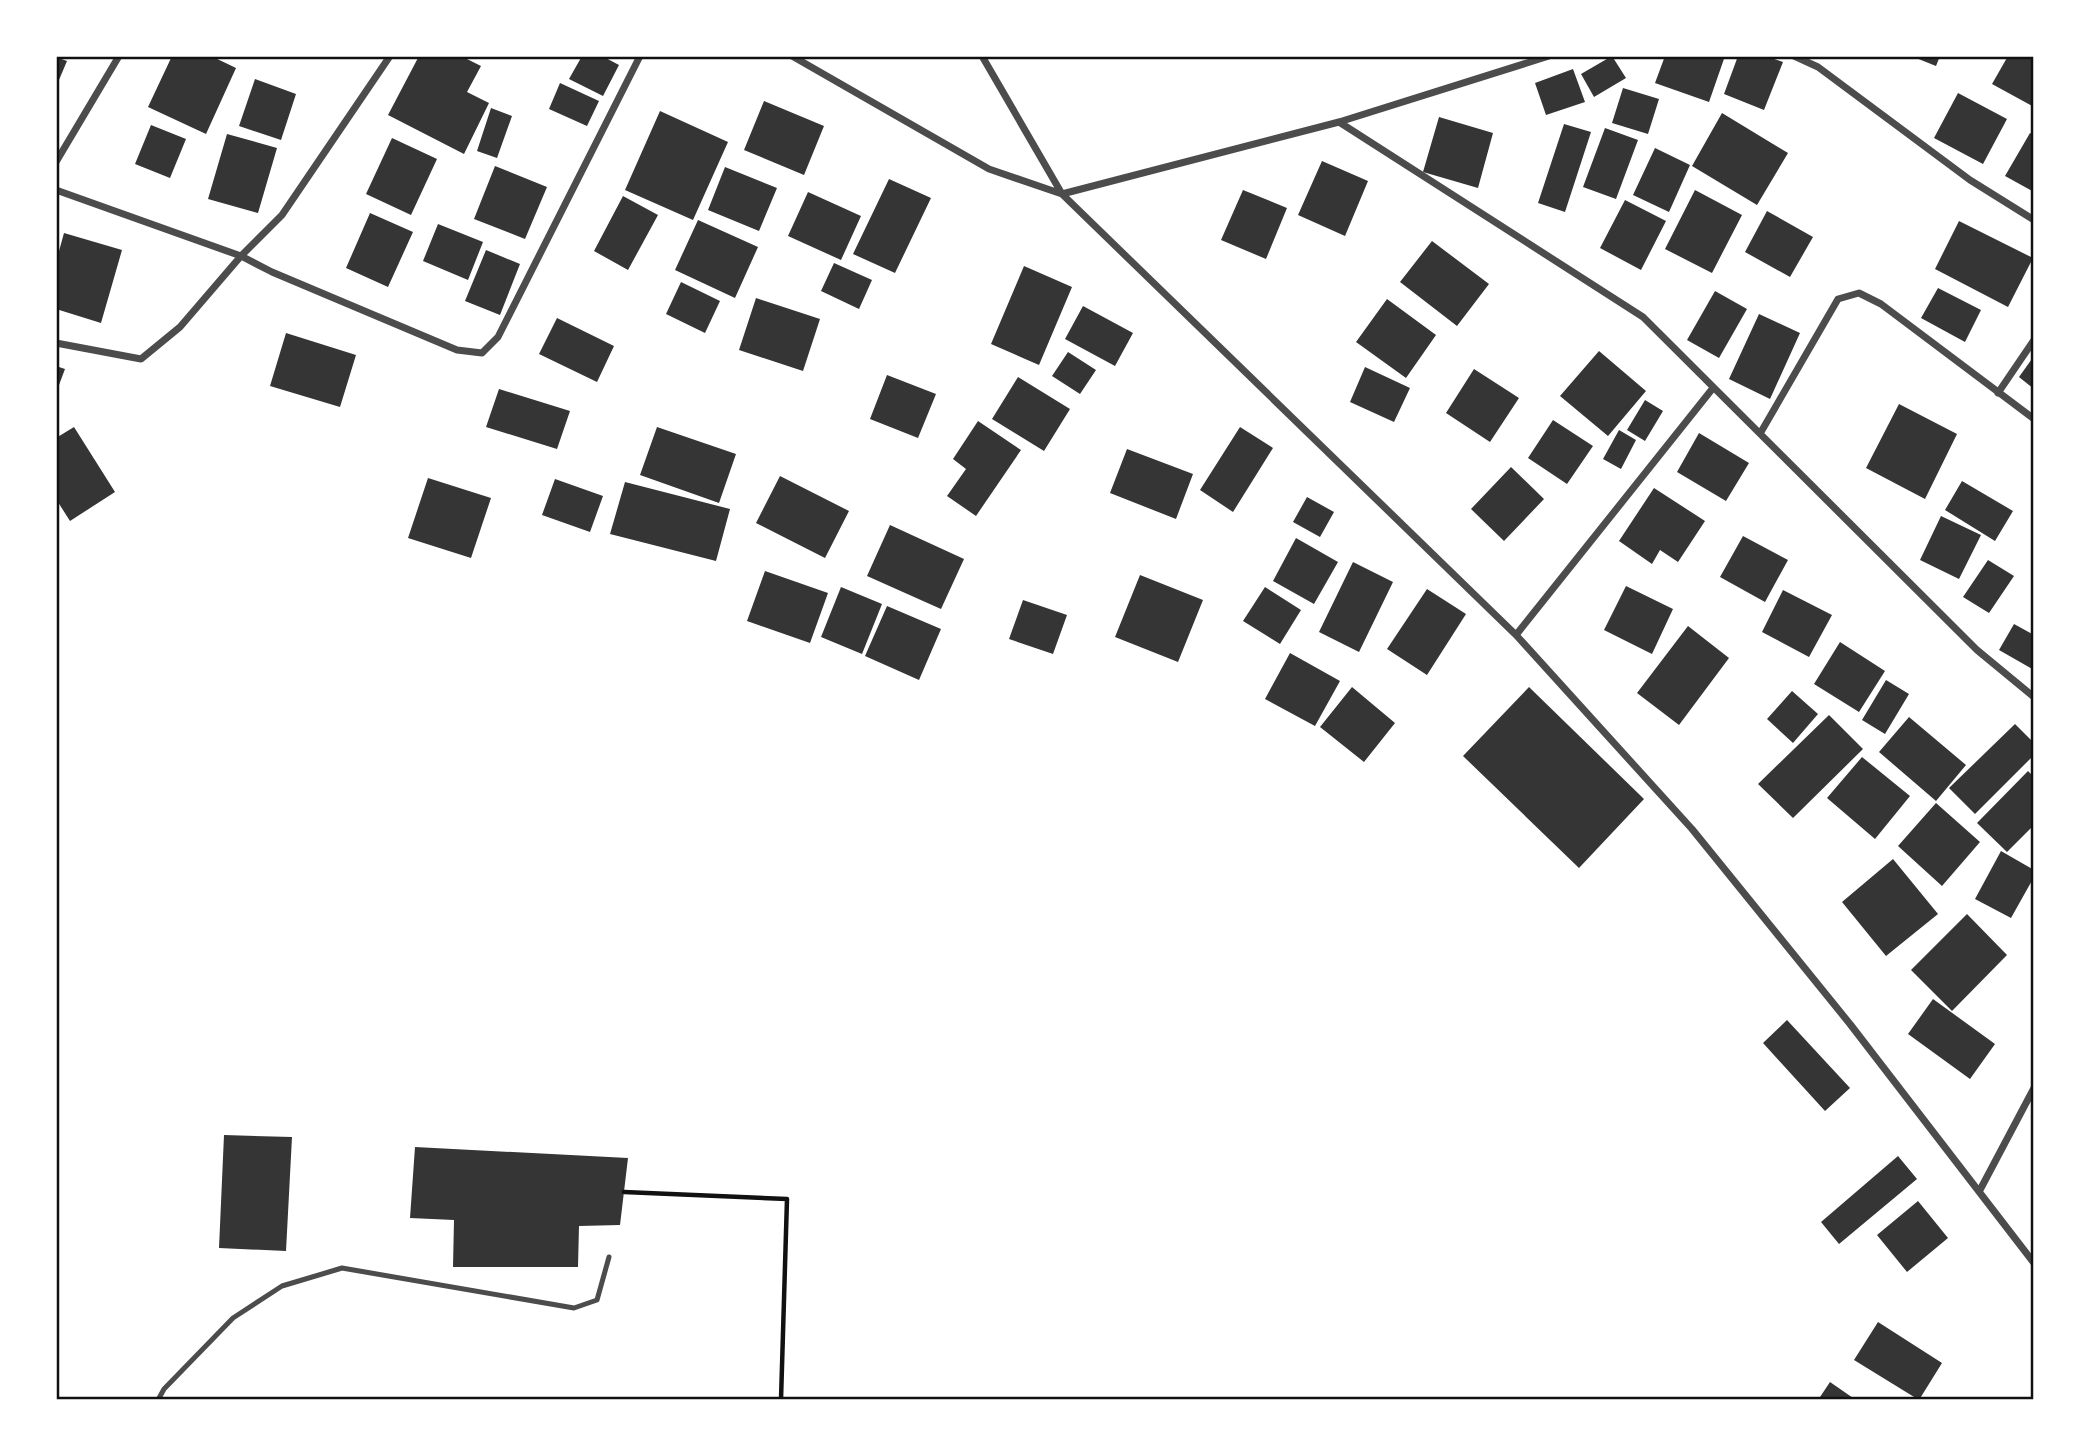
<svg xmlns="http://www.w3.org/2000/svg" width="2090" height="1456" font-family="'Golos Text',sans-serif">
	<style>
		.building { fill: #353535 }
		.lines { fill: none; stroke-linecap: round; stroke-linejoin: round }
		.path { stroke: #111; stroke-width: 4.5 }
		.service { stroke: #4c4c4c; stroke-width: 5 }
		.minor { stroke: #4c4c4c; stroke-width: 7 }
		.neatline { fill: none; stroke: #111; stroke-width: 2.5 }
	</style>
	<rect width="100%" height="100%" fill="#fff"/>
	<path class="building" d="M172 56H211L236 68 206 134 148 107Z
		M419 56H461L481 66 467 92 489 103 464 154 388 115Z
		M582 56H602L619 65 603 96 569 79Z
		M1612 56 1626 78 1594 97 1581 74Z
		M1665 56H1725L1709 102 1655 83Z
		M1738 56H1766L1783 62 1764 110 1724 94Z
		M1911 56H1940L1936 66Z
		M2008 56H2034V107L1992 84Z
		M56 57 67 61 56 87Z
		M1573 69 1585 102 1546 115 1535 83Z
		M255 79 296 94 281 140 239 126Z
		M560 83 599 101 587 126 549 109Z
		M1623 88 1659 99 1648 134 1612 123Z
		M1958 93 2007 119 1983 164 1934 138Z
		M764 101 824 126 804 175 744 150Z
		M491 108 512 116 497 158 477 151Z
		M660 111 728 142 693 220 625 190Z
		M1722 113 1788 153 1757 205 1692 166Z
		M1439 117 1493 133 1478 188 1423 172Z
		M1564 124 1591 132 1565 212 1538 203Z
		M151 125 186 139 170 178 135 164Z
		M1605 128 1638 140 1616 199 1583 187Z
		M2030 133 2034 135V192L2005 176Z
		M227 134 277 148 258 213 208 199Z
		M392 138 437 159 411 215 366 194Z
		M1655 148 1690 165 1669 212 1633 195Z
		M1322 161 1368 181 1345 236 1298 215Z
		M495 166 547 187 525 239 474 219Z
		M725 167 777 188 759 231 708 210Z
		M889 179 931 198 895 273 853 254Z
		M1243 190 1287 208 1266 259 1221 240Z
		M1695 190 1742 215 1712 273 1665 249Z
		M808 192 861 216 841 260 788 236Z
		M623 196 658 215 628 270 594 251Z
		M1625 200 1666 221 1641 270 1600 248Z
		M1767 211 1813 237 1790 277 1745 252Z
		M370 213 413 232 388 287 346 268Z
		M698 220 758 247 735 298 675 270Z
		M1959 221 2033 258 2008 307 1935 269Z
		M438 224 483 242 468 280 423 261Z
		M64 233 122 250 101 323 56 309V262Z
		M1432 241 1489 284 1457 326 1400 282Z
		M486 250 520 264 500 315 465 301Z
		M834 263 872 280 859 309 821 291Z
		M1024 266 1072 287 1039 365 991 344Z
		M681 282 720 301 705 333 666 314Z
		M1938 288 1981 310 1965 342 1921 318Z
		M1715 291 1747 309 1719 358 1687 340Z
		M756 298 820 319 803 371 739 350Z
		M1387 299 1436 335 1406 378 1356 342Z
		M1083 306 1133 333 1115 366 1065 339Z
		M1759 314 1800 333 1770 399 1729 379Z
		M557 318 614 346 597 382 539 354Z
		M286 333 356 355 340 407 270 386Z
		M1599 351 1646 391 1608 436 1560 396Z
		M1068 352 1096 370 1080 394 1052 376Z
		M2034 356V389L2019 377Z
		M56 366 65 369 56 393Z
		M1365 367 1410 388 1394 422 1350 402Z
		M1474 369 1519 398 1490 442 1446 413Z
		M887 375 936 394 918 438 870 419Z
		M1018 377 1070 409 1044 451 992 419Z
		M499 389 570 411 557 449 486 427Z
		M1645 400 1663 411 1645 441 1627 430Z
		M1899 404 1957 434 1925 499 1866 468Z
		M1553 420 1593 446 1567 484 1528 458Z
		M978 421 1021 450 976 516 947 496 966 469 953 459Z
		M74 427 115 492 70 521 56 499V438Z
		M657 427 736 454 719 503 640 475Z
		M1240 427 1273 448 1233 512 1200 490Z
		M1619 430 1636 440 1621 469 1603 459Z
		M1699 433 1749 463 1726 501 1677 472Z
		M1127 449 1193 474 1176 519 1110 493Z
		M1511 467 1544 499 1504 541 1471 509Z
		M780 476 849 511 825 558 756 523Z
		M428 478 491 498 471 558 408 538Z
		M555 479 603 496 590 532 542 515Z
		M1962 481 2013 511 1995 541 1945 510Z
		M625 482 730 509 716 561 610 534Z
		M1654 488 1705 521 1678 562 1660 550 1652 564 1619 541Z
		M1307 497 1334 512 1320 537 1293 522Z
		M1941 516 1981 535 1959 579 1920 560Z
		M890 525 964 559 941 609 867 576Z
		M1743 536 1788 560 1765 602 1720 577Z
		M1296 538 1338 562 1314 604 1273 581Z
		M1988 560 2014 576 1989 613 1963 597Z
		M1353 562 1393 582 1359 652 1319 632Z
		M765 571 828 593 810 643 747 621Z
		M1140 575 1203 600 1178 662 1115 637Z
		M1626 586 1673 609 1652 654 1604 630Z
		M841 587 882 604 862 654 821 637Z
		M1265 587 1301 610 1280 644 1243 621Z
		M1427 589 1466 614 1427 675 1387 649Z
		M1783 590 1832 615 1809 657 1762 632Z
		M1023 600 1067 615 1053 654 1009 639Z
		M887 606 941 629 919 680 865 656Z
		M2014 624 2034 635V670L1999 650Z
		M1688 626 1729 658 1679 725 1637 693Z
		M1840 642 1885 671 1859 712 1814 684Z
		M1290 653 1340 681 1315 726 1265 699Z
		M1886 680 1909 694 1885 734 1862 720Z
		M1352 687 1395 723 1364 762 1320 727Z
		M1529 687 1644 799 1579 868 1463 756Z
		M1792 691 1818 714 1793 743 1767 719Z
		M1829 715 1863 749 1793 818 1758 784Z
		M1909 717 1966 765 1936 801 1879 752Z
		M2015 724 2034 743V755L1975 814 1949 788Z
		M1862 757 1910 796 1875 839 1827 798Z
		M2028 771 2034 777V825L2007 852 1977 823Z
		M1936 803 1980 842 1942 886 1898 846Z
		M2001 851 2034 870V877L2011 918 1975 899Z
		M1893 859 1938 914 1886 956 1842 902Z
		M1967 914 2007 955 1952 1011 1911 970Z
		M1933 999 1995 1044 1970 1079 1908 1034Z
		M1787 1020 1850 1088 1825 1111 1763 1043Z
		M224 1135 292 1137 286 1251 219 1248Z
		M415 1147 628 1158 620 1225 579 1226 578 1267H453L454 1220 410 1218Z
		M1898 1156 1917 1179 1839 1244 1821 1222Z
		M1918 1201 1948 1238 1907 1272 1877 1235Z
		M1878 1322 1942 1363 1919 1400 1854 1360Z
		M1830 1382 1856 1400H1818Z"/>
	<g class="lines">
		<path class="path" d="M624 1192 787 1199 781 1400"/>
		<path class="service" d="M158 1400 164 1389 233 1318 282 1286 342 1268 574 1308 597 1300 609 1257"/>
		<path class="minor" d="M792 56 989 169 1062 194 1339 122 1549 56
			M982 56 1062 194 1516 635 1692 829 1850 1024 2034 1263
			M1794 56 1818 67 1970 180 2034 220
			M1339 122 1643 317 1977 650 2034 697
			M56 162 119 56
			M56 190 241 256 272 272 457 350 482 353 498 337 640 56
			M56 343 141 359 180 327 241 256 282 215 390 56
			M1998 393 2034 340
			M1761 432 1838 299 1859 293 1881 304 2034 419
			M1516 635 1713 388
			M1980 1190 2034 1088"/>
	</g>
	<rect width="2090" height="1456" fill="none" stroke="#ffffff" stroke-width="116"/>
	<rect x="58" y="58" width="1974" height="1340" class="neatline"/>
</svg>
